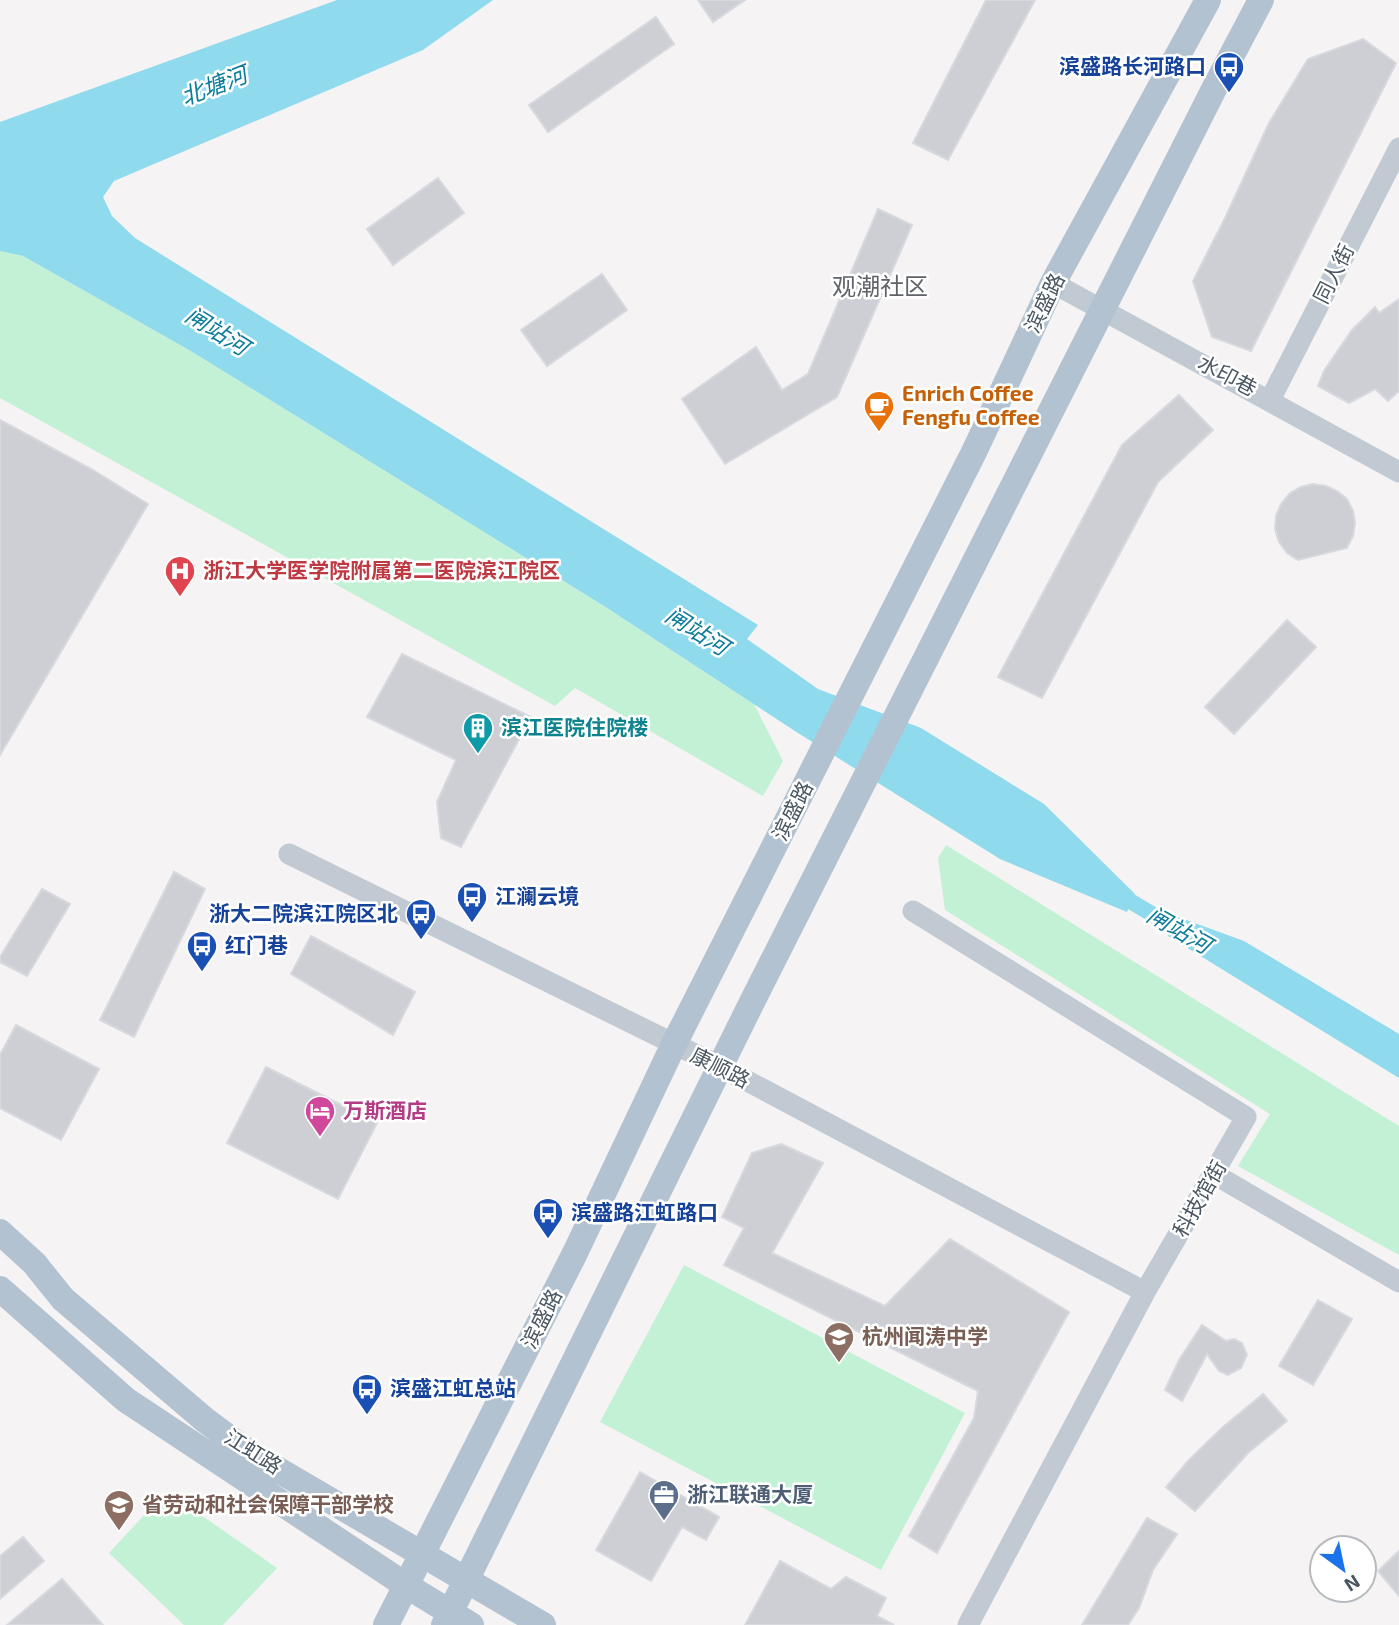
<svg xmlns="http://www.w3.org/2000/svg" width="1399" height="1625" font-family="'Exo 2','Noto Sans SC',sans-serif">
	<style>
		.green { fill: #c3f1d5 }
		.water { fill: #90daee }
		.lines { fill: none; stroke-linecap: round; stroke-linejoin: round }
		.canal { stroke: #90daee; stroke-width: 16 }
		.building { fill: #cdcfd5; stroke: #d7d9de; stroke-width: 2 }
		.minor { stroke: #c1cad2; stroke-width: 21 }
		.major { stroke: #b3c2d1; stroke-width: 26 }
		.labels { text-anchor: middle; stroke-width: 5; stroke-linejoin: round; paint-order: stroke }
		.transit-label { font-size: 21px; font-weight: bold; fill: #164399; stroke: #fff; text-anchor: start }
		.street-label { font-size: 21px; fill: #4a5661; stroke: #fff }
		.food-label { font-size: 21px; font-weight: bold; fill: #c56008; stroke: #fff; text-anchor: start }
		.health-label { font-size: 21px; font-weight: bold; fill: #be3a42; stroke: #fff; text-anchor: start }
		.culture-label { font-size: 21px; font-weight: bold; fill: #0d838f; stroke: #fff; text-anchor: start }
		.hotel-label { font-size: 21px; font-weight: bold; fill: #b23c85; stroke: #fff; text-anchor: start }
		.education-label { font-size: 21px; font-weight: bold; fill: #785e54; stroke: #fff; text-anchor: start }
		.service-label { font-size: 21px; font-weight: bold; fill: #4e5e75; stroke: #fff; text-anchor: start }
		.water-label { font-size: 23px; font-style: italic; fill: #0c7c9b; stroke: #fff }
		.quarter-label { font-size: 24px; fill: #5f6368; stroke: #fff }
	</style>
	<rect width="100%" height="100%" fill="#f5f3f3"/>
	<path class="green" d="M0 251 23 256 189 350 604 606 754 704 783 761 763 796 575 688 555 706 0 398Z
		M946 845 1399 1126V1255L1238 1166 1270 1114 945 910 938 858Z
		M684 1265 965 1413 881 1570 600 1422Z
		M161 1497 178 1499 277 1568 223 1625H184L109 1553Z"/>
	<path class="water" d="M337 0H493L423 50 114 181 103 197 112 216 135 238 758 625 747 639 818 689 921 728 1044 804 1135 894 1127 912 1000 859 798 733 604 606 189 350 23 256 0 251V122Z
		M1178 917 1244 941 1399 1034V1078L1168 936Z"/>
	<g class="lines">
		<path class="canal" d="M1115 892 1192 938"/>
	</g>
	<path class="building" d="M698 0H745L713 22Z
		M986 0H1035L948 160 913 143Z
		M656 17 674 44 548 132 529 105Z
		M1363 39 1396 63 1251 351 1212 337 1193 281 1226 216 1269 123 1308 59Z
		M438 178 464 213 393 265 367 229Z
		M878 209 912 225 837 397 725 464 682 399 756 347 782 390 808 374Z
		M602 274 627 310 547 366 521 330Z
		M1399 299V391L1388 401 1375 389 1349 403 1318 386 1324 371 1352 330 1375 307 1379 313Z
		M1179 395 1213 430 1158 482 1042 698 998 677 1122 445Z
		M0 420 93 470 148 504 0 755Z
		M1313 484 1326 486 1337 491 1347 499 1353 511 1355 523 1353 536 1347 548 1298 560 1287 553 1279 542 1275 529 1276 516 1281 504 1290 493 1301 487Z
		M1287 620 1316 647 1234 734 1205 707Z
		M402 654 531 717 461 847 441 838 437 802 456 760 367 717Z
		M174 872 205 889 134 1037 100 1020Z
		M42 889 70 904 27 976 0 962V957Z
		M311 936 415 992 393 1035 291 974Z
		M16 1025 99 1069 61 1140 0 1108V1055Z
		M266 1067 377 1123 338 1199 227 1143Z
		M781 1144 823 1163 772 1253 885 1306 950 1239 1069 1312 937 1553 909 1536 974 1418 978 1391 724 1265 744 1228 722 1217 752 1153Z
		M1318 1300 1352 1319 1313 1385 1279 1366Z
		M1202 1325 1226 1341 1234 1339 1242 1343 1247 1355 1241 1368 1228 1375 1219 1371 1207 1354 1182 1401 1165 1390 1179 1360Z
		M1263 1394 1287 1421 1249 1452 1195 1511 1166 1487 1188 1461 1223 1427Z
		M640 1472 719 1517 706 1540 682 1527 651 1581 596 1550Z
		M1147 1518 1177 1534 1153 1570 1139 1608 1128 1625H1082Z
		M23 1537 44 1561 0 1599V1556Z
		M1399 1551V1596L1378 1571Z
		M780 1561 831 1589 846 1577 886 1598 877 1616 894 1625H745Z
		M62 1579 103 1625H7Z"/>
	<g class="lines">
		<path class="minor" d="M1053 283 1399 472
			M1270 400 1399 148
			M289 854 721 1067 1145 1292
			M913 911 1246 1117 1145 1292 968 1625
			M1214 1174 1399 1282"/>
		<path class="major" d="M0 1232 34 1263 63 1299 205 1420 251 1454 543 1625
			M0 1289 126 1400 407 1586 471 1625
			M386 1625 575 1253 674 1044 975 450 1053 283 1208 0
			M444 1625 753 1000 1215 87 1261 0"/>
	</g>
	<defs>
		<g id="bus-pin" transform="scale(1.575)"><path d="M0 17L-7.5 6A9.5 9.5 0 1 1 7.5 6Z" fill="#1a4fb4" stroke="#fff"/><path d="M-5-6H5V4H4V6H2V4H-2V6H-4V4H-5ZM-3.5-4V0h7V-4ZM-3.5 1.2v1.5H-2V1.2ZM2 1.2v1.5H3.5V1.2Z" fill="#fff"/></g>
		<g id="cafe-pin" transform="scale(1.575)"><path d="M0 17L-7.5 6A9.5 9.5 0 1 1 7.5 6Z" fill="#e8710a" stroke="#fff"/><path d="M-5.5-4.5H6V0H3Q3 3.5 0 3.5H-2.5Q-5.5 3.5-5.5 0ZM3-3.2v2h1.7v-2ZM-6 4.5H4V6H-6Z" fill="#fff"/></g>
		<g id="hospital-pin" transform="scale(1.575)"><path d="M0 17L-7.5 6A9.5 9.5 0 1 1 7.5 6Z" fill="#e0444e" stroke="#fff"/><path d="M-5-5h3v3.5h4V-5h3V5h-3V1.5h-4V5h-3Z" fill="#fff"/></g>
		<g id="building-pin" transform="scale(1.575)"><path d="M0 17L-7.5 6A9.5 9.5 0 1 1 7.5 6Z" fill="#0f9aa8" stroke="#fff"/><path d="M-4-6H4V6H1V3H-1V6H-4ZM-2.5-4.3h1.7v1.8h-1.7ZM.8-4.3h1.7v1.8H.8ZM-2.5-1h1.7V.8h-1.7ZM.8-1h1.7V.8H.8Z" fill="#fff"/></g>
		<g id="hotel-pin" transform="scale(1.575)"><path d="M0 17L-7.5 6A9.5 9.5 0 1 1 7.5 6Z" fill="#d1479c" stroke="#fff"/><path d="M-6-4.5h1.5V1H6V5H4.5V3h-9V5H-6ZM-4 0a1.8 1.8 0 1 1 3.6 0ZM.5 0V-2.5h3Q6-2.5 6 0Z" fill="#fff"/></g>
		<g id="school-pin" transform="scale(1.575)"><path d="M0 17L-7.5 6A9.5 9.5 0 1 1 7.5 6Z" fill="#8d6e63" stroke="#fff"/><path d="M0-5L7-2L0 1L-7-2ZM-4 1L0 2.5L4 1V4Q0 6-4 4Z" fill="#fff"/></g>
		<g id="office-pin" transform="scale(1.575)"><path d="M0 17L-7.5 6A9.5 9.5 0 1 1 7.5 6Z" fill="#5c6f8a" stroke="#fff"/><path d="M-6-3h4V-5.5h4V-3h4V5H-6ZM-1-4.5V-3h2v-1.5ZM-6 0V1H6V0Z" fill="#fff"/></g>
	</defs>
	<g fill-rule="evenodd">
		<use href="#bus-pin" x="1229" y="67"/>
		<use href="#cafe-pin" x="879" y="406"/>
		<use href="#hospital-pin" x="180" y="571"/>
		<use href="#building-pin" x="478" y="728"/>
		<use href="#bus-pin" x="472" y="897"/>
		<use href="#bus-pin" x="421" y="914"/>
		<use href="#bus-pin" x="202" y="946"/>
		<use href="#hotel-pin" x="320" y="1111"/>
		<use href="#bus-pin" x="548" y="1213"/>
		<use href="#school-pin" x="839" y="1337"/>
		<use href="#bus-pin" x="367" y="1389"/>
		<use href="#office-pin" x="664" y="1495"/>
		<use href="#school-pin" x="119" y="1505"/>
	</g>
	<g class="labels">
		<g class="transit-label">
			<text x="1206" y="74" text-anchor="end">滨盛路长河路口</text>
			<text x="495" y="904">江澜云境</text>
			<text x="398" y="921" text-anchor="end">浙大二院滨江院区北</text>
			<text x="225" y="953">红门巷</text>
			<text x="571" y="1220">滨盛路江虹路口</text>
			<text x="390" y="1396">滨盛江虹总站</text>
		</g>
		<g class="street-label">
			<text transform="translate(1334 274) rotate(-63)" y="7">同人街</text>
			<text transform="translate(1045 303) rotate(-64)" y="7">滨盛路</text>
			<text transform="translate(1227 376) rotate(28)" y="7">水印巷</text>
			<text transform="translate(793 811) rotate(-63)" y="7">滨盛路</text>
			<text transform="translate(720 1068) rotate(27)" y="7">康顺路</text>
			<text transform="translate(1200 1199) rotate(-60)" y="7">科技馆街</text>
			<text transform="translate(542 1319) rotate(-63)" y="7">滨盛路</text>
			<text transform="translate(253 1452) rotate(33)" y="7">江虹路</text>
		</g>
		<g class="food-label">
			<text x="902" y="401">Enrich Coffee<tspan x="902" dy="24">Fengfu Coffee</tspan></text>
		</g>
		<g class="health-label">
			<text x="203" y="578">浙江大学医学院附属第二医院滨江院区</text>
		</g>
		<g class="culture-label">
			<text x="501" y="735">滨江医院住院楼</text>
		</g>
		<g class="hotel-label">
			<text x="343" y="1118">万斯酒店</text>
		</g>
		<g class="education-label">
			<text x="862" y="1344">杭州闻涛中学</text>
			<text x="142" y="1512">省劳动和社会保障干部学校</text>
		</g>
		<g class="service-label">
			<text x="687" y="1502">浙江联通大厦</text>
		</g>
		<g class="water-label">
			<text transform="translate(214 86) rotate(-21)" y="8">北塘河</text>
			<text transform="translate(217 331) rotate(32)" y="8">闸站河</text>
			<text transform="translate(697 631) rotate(32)" y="8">闸站河</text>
			<text transform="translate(1179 930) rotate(30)" y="8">闸站河</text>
		</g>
		<g class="quarter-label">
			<text x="880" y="295">观潮社区</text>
		</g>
	</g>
	<g transform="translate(1343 1569) rotate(147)"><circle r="33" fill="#ffffff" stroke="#b7bbc0" stroke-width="2"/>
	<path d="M0-5L12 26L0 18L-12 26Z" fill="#1a73e8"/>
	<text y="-10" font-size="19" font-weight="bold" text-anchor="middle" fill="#4a5661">N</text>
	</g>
</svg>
